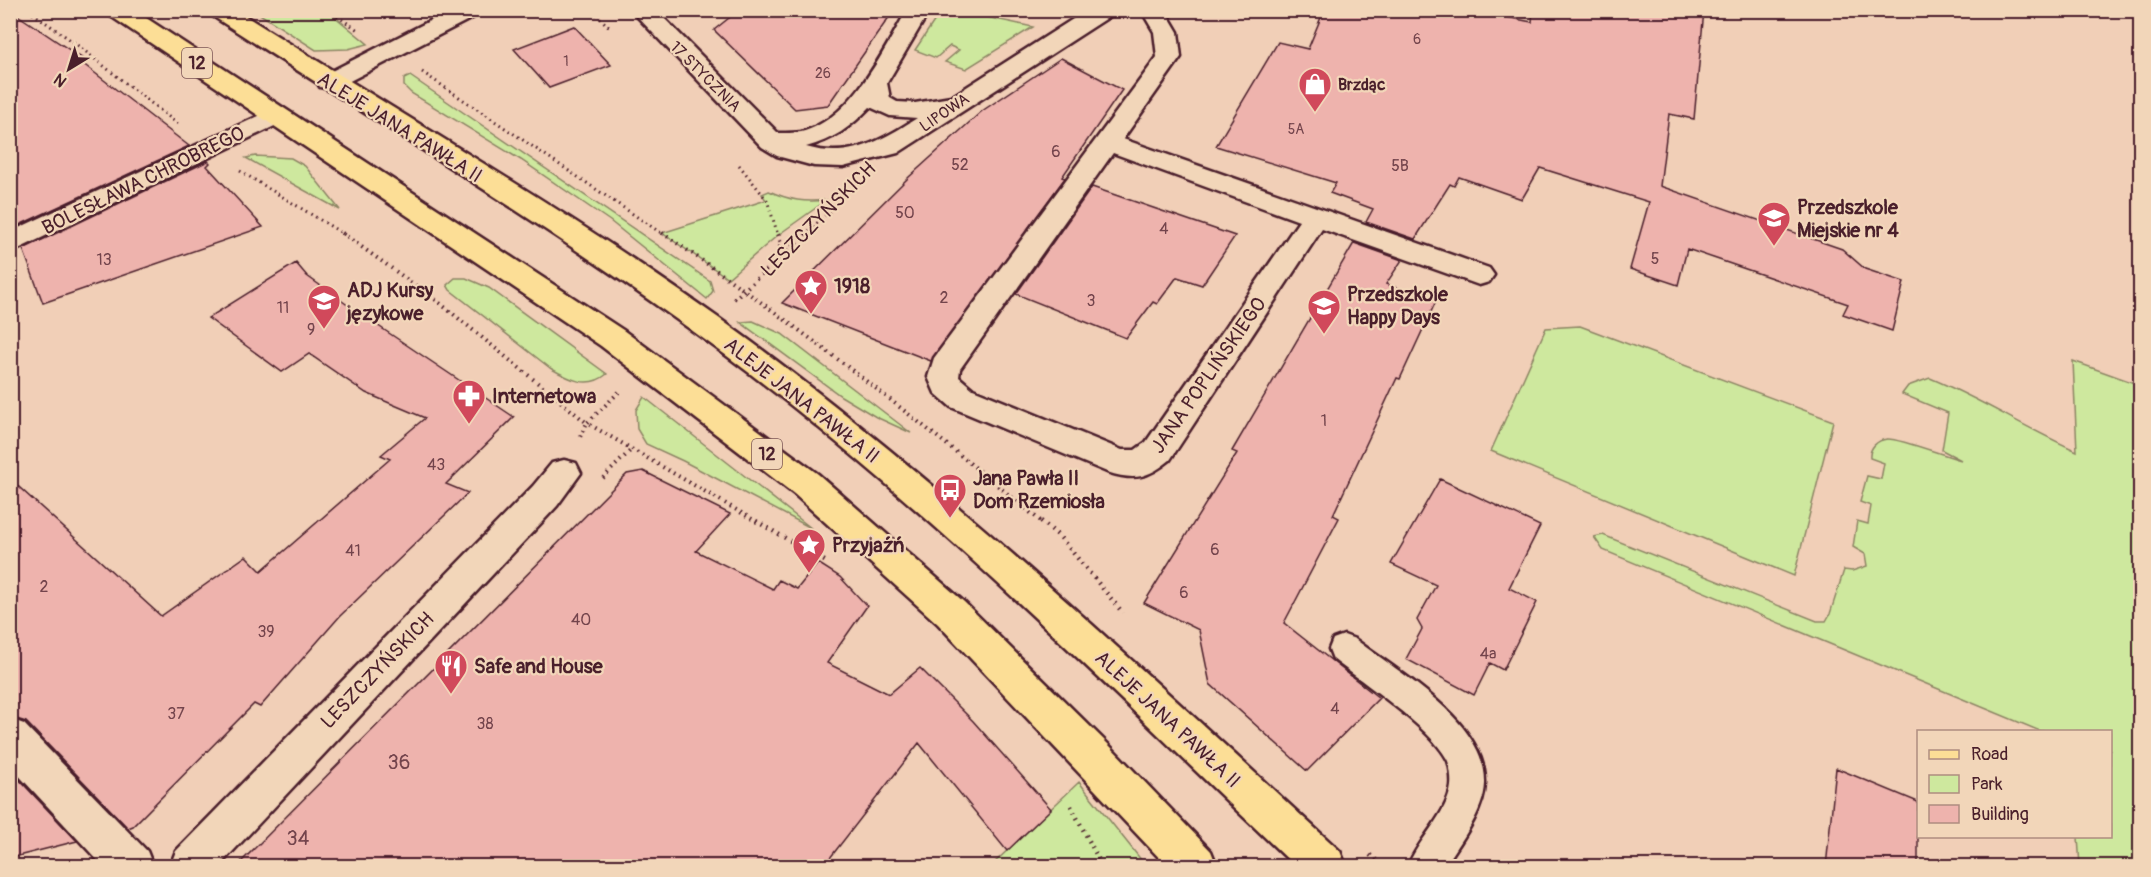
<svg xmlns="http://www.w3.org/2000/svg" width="2151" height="877" font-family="Pangolin,sans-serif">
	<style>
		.green { fill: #cee89e; stroke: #8c8464; stroke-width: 1.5 }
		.building { fill: #eeb3ad; stroke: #4a1f2b; stroke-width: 1.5 }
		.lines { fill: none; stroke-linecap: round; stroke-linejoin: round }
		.lane-casing { stroke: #4a1f2b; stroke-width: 5 }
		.street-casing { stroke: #4a1f2b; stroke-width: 5 }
		.secondary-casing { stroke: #4a1f2b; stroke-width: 5 }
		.primary-casing { stroke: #4a1f2b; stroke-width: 5 }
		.path-far2 { stroke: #4a1f2b; stroke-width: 3; stroke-dasharray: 1.5 4; stroke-linecap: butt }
		.path-far1 { stroke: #4a1f2b; stroke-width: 4; stroke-dasharray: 1.5 4.5; stroke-linecap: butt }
		.path { stroke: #4a1f2b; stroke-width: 4.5; stroke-dasharray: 1.5 5; stroke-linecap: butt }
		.lane { fill: #f2d6b9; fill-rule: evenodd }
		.street { fill: #f2d6b9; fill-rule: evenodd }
		.secondary { fill: #f2d6b9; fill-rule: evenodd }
		.primary { fill: #fcde96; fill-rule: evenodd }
		.labels { text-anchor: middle; stroke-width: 4.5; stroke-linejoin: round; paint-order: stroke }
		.far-number-label { font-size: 14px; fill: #73444c }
		.far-street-label { font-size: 16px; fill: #4a1f2b; stroke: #f2d6b9 }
		.far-poi-label { font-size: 16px; font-weight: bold; fill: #4a1f2b; stroke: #f2d6b9; text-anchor: start }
		.number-label { font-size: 16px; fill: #73444c }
		.shield { fill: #f2d6b9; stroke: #7c5656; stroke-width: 1.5 }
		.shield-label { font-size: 18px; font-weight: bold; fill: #4a1f2b }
		.street-label { font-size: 20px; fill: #4a1f2b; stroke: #f2d6b9 }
		.poi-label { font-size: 20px; font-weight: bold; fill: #4a1f2b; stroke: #f2d6b9; text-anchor: start }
		.near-number-label { font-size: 20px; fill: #73444c }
	</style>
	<rect width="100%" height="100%" fill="#f1cfb7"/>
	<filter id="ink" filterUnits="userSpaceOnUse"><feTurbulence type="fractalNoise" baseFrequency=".0167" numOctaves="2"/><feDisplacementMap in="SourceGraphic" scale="12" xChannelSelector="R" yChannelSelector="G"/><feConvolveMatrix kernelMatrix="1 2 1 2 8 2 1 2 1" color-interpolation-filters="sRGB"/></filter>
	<g filter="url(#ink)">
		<path class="green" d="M255 11H328L368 44 348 49 316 50Z
			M941 11H958L1033 27 966 69 945 62 959 50 950 46 936 58 915 50Z
			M410 76 710 281 713 291 707 299 610 221 521 160 411 93 404 86V79Z
			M255 156 291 158 305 166 340 210 246 158Z
			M769 191C789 200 805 203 827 200L778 235 728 278 662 233 766 200 762 194Z
			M455 278H466L489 288 607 374C588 390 569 379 550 368L450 290 447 285Z
			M753 321 782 334 911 433 876 417 841 396 740 322Z
			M1580 326 1833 421 1794 576 1491 451 1546 328Z
			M2073 361 2140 385V866H2080L2078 837 2110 836V732L2040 731 1603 550 1594 537 1603 535 1817 621H1826L1830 614 1844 570 1852 571 1867 566 1865 554 1853 547 1857 521 1868 524 1871 506 1860 502 1867 476 1881 479 1884 463 1870 458C1869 448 1877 440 1887 439 1899 438 1945 456 1961 460L1942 450 1948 413 1902 394 1908 386 1930 378C1981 399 2027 429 2077 451Z
			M644 397 811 528 683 461 646 444 637 429 636 410Z
			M1079 782 1146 866H991Z"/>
		<path class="building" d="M10 10 86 61 82 63 189 146 15 227 10 217Z
			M739 10H894L828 105 795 109 714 30Z
			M1324 10H1471L1532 22 1533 10H1704L1694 119 1669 114 1660 186 1842 249 1865 269 1904 282 1892 331 1843 314 1848 304 1687 249 1678 285 1630 269 1649 202 1540 168 1522 199 1459 177 1454 186 1450 184 1415 239 1366 222 1373 209 1330 193 1336 183 1216 146 1278 42 1308 49Z
			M574 26 611 65 549 88 514 49Z
			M1061 58 1122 90 1062 177 1065 178 931 361 782 303 909 177 982 111Z
			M208 161 210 163 207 166 263 227 43 303 23 249Z
			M1092 187 1235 236 1202 285 1177 277 1157 304 1153 302 1126 338 1016 294Z
			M1354 243 1402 260 1386 284 1436 301 1400 379 1397 378 1333 515 1339 518 1284 623 1379 698 1307 771 1210 684 1199 630 1144 603 1237 453 1232 451Z
			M296 263 307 276 356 311 514 417 446 484 468 493 340 616 260 707 254 704 133 826 128 828 26 722 10 717V479L161 616 246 556 261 571 390 459 381 455 425 418 366 393 309 354 282 372 208 318Z
			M643 471 730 514 696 551 773 589 779 580 797 589 818 563 840 577 867 606 827 663 889 694 920 668 973 721 1051 809 1007 851 919 743 823 867H236L627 474Z
			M1440 479 1540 526 1509 588 1537 602 1503 670 1490 663 1474 695 1406 659 1422 629 1417 620 1436 585 1391 564Z
			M1836 768 1918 802V867H1826Z
			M10 770 77 841 10 858Z"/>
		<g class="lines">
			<g class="lane-casing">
				<path id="lane" d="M1344 635 1355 639C1399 673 1487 722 1485 784 1484 812 1459 844 1445 866H1408C1418 840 1448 813 1451 786 1452 779 1450 764 1447 759 1429 726 1363 683 1333 659L1329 649 1333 639Z"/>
			</g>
			<g class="street-casing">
				<path id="street" d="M1141 10H1165L1178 32 1181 57 1123 139 1489 268 1494 275 1489 282 1479 285 1322 229 1170 460C1148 478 1135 481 1107 472L951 407 935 393 928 377 934 358 1157 57 1154 32ZM1113 153 1299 221 1146 442 1135 450H1122L973 389 959 377 960 369Z
					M276 108 285 111 289 116 285 121 10 253V232Z
					M564 460 576 463 581 473 557 506 219 866H170L176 851 533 486 552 463Z
					M10 719 24 724 147 851 153 866H103L10 766Z"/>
			</g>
			<g class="secondary-casing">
				<path id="secondary" d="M451 10H481L478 15 338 87 329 89 320 87 317 82 320 77Z
					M631 10H656L778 133C785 133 794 133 801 132 852 119 883 52 907 10H930L887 83 890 98 897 102 915 103 951 97 1087 10H1115L1112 15 898 153 843 167 814 166 777 156 762 147ZM870 107 890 116 917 118C882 140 850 160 806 147 833 140 851 127 870 107Z"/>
			</g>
			<g class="primary-casing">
				<path id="primary" d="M106 10H134L623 330 818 474 964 602 1108 744 1211 851 1217 866H1167L938 624 794 494 601 346 109 15Z
					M208 10H236C409 120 589 222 753 343 961 498 1149 676 1340 851L1346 866H1295C1111 691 931 508 727 356 561 233 384 127 211 15Z"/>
			</g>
			<path class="path-far2" d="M28 10 72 41 179 125
				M328 10 358 30
				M592 10 610 28
				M422 72 664 235
				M739 165 767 200 778 235
				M240 171 345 235
				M805 235 847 194"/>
			<path class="path-far1" d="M342 233 436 300 587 423 580 437
				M662 233C794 322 920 421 1043 523
				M773 264 781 244 778 233
				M734 299 807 233
				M619 392 587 423 759 523
				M603 478 632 449"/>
			<path class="path" d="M756 521 828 563
				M1041 521 1060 537 1123 613
				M1071 806 1102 866
				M1370 855 1383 866"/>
			<use href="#lane" class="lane"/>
			<use href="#street" class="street"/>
			<use href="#secondary" class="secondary"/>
			<use href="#primary" class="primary"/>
		</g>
	</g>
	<defs>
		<g id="shop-pin" transform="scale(1.725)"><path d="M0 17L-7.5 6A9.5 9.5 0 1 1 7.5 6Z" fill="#d1495b" stroke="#f2d6b9"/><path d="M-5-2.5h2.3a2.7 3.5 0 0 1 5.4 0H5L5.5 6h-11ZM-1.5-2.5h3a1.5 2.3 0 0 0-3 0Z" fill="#fff"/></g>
		<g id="school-pin" transform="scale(1.725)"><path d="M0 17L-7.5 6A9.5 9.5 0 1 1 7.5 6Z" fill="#d1495b" stroke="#f2d6b9"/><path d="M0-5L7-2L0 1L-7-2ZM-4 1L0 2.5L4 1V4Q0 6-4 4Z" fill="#fff"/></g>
		<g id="sight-pin" transform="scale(1.725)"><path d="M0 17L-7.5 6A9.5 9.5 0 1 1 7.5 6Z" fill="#d1495b" stroke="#f2d6b9"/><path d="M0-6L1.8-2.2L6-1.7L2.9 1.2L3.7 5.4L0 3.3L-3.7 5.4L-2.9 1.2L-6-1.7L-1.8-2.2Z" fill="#fff"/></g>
		<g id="university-pin" transform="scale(1.725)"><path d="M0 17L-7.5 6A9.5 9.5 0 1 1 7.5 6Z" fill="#d1495b" stroke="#f2d6b9"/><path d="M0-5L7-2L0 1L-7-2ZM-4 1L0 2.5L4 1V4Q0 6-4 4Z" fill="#fff"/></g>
		<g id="pharmacy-pin" transform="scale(1.725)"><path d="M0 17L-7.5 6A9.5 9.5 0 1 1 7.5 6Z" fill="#d1495b" stroke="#f2d6b9"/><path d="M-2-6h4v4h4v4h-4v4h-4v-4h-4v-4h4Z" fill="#fff"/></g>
		<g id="bus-pin" transform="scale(1.725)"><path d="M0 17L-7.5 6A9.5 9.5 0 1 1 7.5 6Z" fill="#d1495b" stroke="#f2d6b9"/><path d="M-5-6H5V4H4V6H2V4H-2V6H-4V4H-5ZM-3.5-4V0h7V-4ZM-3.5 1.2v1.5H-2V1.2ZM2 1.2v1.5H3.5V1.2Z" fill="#fff"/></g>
		<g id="restaurant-pin" transform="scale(1.725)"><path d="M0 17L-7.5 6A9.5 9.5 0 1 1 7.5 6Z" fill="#d1495b" stroke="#f2d6b9"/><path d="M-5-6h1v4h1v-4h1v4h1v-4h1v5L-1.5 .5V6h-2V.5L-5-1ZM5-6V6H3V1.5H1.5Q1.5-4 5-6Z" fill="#fff"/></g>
	</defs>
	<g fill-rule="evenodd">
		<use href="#shop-pin" x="1315" y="84"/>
		<use href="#school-pin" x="1774" y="218"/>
		<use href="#sight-pin" x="811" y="286"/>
		<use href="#university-pin" x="324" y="301"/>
		<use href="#school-pin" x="1324" y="306"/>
		<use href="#pharmacy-pin" x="469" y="396"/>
		<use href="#bus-pin" x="950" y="490"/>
		<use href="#sight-pin" x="809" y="545"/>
		<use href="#restaurant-pin" x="451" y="666"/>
	</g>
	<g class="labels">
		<g class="far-number-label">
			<text x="1417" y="44">6</text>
			<text x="566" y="66">1</text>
			<text x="823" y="78">26</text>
			<text x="1296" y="134">5A</text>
		</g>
		<g class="far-street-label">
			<text transform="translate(706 76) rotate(45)" y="6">17 STYCZNIA</text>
			<text transform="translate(944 112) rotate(-34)" y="6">LIPOWA</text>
		</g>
		<g class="far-poi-label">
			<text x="1338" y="90">Brzdąc</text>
		</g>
		<g class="number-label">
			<text x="1056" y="157">6</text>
			<text x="960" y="170">52</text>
			<text x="1400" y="171">5B</text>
			<text x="905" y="218">50</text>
			<text x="1164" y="234">4</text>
			<text x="1655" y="264">5</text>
			<text x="104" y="265">13</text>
			<text x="944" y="303">2</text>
			<text x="1091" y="306">3</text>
			<text x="283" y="313">11</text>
			<text x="311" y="335">9</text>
			<text x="1324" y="426">1</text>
			<text x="436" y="470">43</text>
			<text x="1215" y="555">6</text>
			<text x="353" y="556">41</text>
			<text x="44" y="592">2</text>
			<text x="1184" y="598">6</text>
			<text x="581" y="625">40</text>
			<text x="266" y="637">39</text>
			<text x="1488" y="659">4a</text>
			<text x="1335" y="714">4</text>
			<text x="176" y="719">37</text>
			<text x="485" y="729">38</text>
		</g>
		<g class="shield">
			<rect x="182" y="48" width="30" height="30" rx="4.5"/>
			<rect x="752" y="439" width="30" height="30" rx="4.5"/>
		</g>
		<g class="shield-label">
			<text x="197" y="69">12</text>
			<text x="767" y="460">12</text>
		</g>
		<g class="street-label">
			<text transform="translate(400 127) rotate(32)" y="7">ALEJE JANA PAWŁA II</text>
			<text transform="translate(143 180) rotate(-26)" y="7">BOLESŁAWA CHROBREGO</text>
			<text transform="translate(818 219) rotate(-45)" y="7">LESZCZYŃSKICH</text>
			<text transform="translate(1208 375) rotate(-55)" y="7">JANA POPLIŃSKIEGO</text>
			<text transform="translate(802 400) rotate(38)" y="7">ALEJE JANA PAWŁA II</text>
			<text transform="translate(377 670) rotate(-46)" y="7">LESZCZYŃSKICH</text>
			<text transform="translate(1168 719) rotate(43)" y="7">ALEJE JANA PAWŁA II</text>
		</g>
		<g class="poi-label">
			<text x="1797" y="214">Przedszkole<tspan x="1797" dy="23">Miejskie nr 4</tspan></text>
			<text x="834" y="293">1918</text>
			<text x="347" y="297">ADJ Kursy<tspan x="347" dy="23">językowe</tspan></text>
			<text x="1347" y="301">Przedszkole<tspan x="1347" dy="23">Happy Days</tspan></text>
			<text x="492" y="403">Internetowa</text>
			<text x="973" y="485">Jana Pawła II<tspan x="973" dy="23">Dom Rzemiosła</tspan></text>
			<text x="832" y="552">Przyjaźń</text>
			<text x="474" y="673">Safe and House</text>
		</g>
		<g class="near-number-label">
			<text x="399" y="769">36</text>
			<text x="298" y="845">34</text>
		</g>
	</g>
	<rect width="2151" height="877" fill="none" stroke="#f2d6b9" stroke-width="36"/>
	<rect x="18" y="18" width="2115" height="841" fill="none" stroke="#4a1f2b" stroke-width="2" filter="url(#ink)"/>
	<rect x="1917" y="730" width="195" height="108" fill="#f2d6b9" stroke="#af8d80" stroke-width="1.5"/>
	<rect x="1929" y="750" width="30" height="9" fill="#fcde96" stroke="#af8d80" stroke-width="1.5"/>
	<text x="1971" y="760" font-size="18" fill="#4a1f2b">Road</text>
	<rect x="1929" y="775" width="30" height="18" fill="#cee89e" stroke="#af8d80" stroke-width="1.5"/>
	<text x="1971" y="790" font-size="18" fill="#4a1f2b">Park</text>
	<rect x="1929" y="805" width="30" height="18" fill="#eeb3ad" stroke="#af8d80" stroke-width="1.5"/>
	<text x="1971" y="820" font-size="18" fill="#4a1f2b">Building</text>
	<g transform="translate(69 69) rotate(218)" stroke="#f2d6b9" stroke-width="4.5" paint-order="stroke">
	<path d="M0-4.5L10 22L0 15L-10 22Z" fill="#4a1f2b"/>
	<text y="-9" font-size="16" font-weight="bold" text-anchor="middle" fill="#4a1f2b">N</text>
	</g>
</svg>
